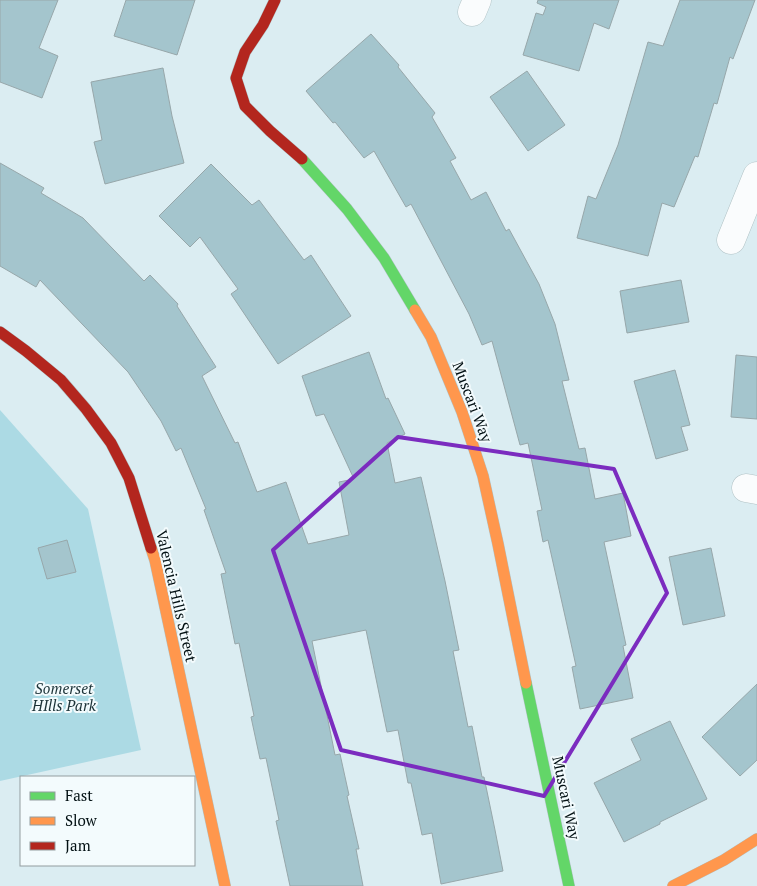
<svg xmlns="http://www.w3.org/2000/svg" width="757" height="886" font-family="'PT Serif',serif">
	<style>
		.green { fill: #acdae4 }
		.building { fill: #a4c5cd; stroke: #97a7aa }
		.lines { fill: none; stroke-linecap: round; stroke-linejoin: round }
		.street-casing { stroke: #b1c2c5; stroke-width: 29 }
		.fast-casing { stroke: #b1c2c5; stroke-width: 12 }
		.slow-casing { stroke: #b1c2c5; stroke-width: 12 }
		.jam-casing { stroke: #b1c2c5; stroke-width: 12 }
		.street { stroke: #fafcfd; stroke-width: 28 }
		.fast { stroke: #63d668; stroke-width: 11 }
		.slow { stroke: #ff974d; stroke-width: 11 }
		.jam { stroke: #b3261e; stroke-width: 11 }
		.marked { fill: none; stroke: #7b2cbf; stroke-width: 4; stroke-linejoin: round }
		.labels { text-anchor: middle; stroke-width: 4; stroke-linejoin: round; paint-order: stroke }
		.street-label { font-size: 15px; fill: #021013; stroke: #f3fbfd }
		.park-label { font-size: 15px; font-style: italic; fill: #1c3338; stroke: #f3fbfd }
	</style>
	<rect width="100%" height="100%" fill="#dbedf2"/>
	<path class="green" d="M0 410 88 509 141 750 0 781Z"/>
	<path class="building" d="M0 0H58L39 48 58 56 42 98 0 82Z
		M126 0H195L177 55 114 36Z
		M538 0H619L609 29 594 23 579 71 523 55 536 13 543 15 546 7 537 3Z
		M680 0H755L733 59 730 57 717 104 714 103 698 157 695 156 674 207 662 203 648 256 577 238 588 196 596 199 618 145 648 42 663 46Z
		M371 34 399 65 398 67 435 113 432 117 456 158 450 161 471 200 486 192 506 231 509 229 539 284 555 324 569 380 562 381 579 449 585 448 595 499 623 493 631 536 604 542 626 645 623 646 633 698 580 709 572 667 576 666 567 625 548 540 543 542 537 511 542 510 528 443 520 445 492 341 482 345 469 314 411 204 406 207 374 151 364 158 335 122 333 123 306 91Z
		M163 68 172 116 184 163 105 184 94 142 102 140 91 82Z
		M527 71 565 125 528 151 490 97Z
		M0 163 44 188 41 193 83 218 144 281 150 275 178 304 177 306 216 367 202 376 235 443 238 442 257 492 286 482 308 544 349 535 339 482 354 479 324 414 316 416 302 376 369 352 386 399 388 398 405 434 387 443 395 483 421 477 445 581 459 650 453 651 468 727 472 726 482 777H484L495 830 503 871 441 884 432 833 422 835 411 783H408L398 730 387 732 366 630 312 641 335 755 340 754 349 795 347 796 359 849H356L363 886H290L276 821 279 820 266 758 260 759 251 717 254 716 239 643 235 644 221 574 226 573 204 510 206 509 181 448 176 451 161 421 128 372 40 280 36 287 0 266Z
		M211 164 252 205 259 200 304 260 311 255 351 316 278 364 231 294 238 289 200 237 190 247 159 216Z
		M681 280 689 322 627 333 620 291Z
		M736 355 757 357V419L731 417Z
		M675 370 690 425 681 427 688 450 656 459 634 381Z
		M67 540 76 572 47 579 38 548Z
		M711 548 725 616 683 625 669 557Z
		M757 684V760L740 776 702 737Z
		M670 721 707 799 660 822V824L624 842 594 783 641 760 631 739Z"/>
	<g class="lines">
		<g class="street-casing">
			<path id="street" d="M472 12 477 0
				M731 240 757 176
				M746 488 757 490"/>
		</g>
		<g class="fast-casing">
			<path id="fast" d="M302 159 347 209 384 258 415 310
				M526 683 569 886"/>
		</g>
		<g class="slow-casing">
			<path id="slow" d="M415 310 431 337 462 412 483 476 498 544 526 683
				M151 548 155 560 225 886
				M673 886 724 860 757 839"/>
		</g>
		<g class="jam-casing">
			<path id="jam" d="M275 0 263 25 245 52 236 78 245 106 270 131 302 159
				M0 332 26 351 61 380 86 409 111 443 129 478 151 548"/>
		</g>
		<use href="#street" class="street"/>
		<use href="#fast" class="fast"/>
		<use href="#slow" class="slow"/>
		<use href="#jam" class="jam"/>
	</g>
	<path class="marked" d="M398 437 614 469 667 593 544 796 341 750 273 550Z"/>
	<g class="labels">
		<g class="street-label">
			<text transform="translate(472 402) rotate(69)" y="5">Muscari Way</text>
			<text transform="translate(176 596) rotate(77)" y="5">Valencia Hills Street</text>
			<text transform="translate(566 798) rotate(78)" y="5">Muscari Way</text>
		</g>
		<g class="park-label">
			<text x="64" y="694">Somerset<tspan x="64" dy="17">HIlls Park</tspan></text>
		</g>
	</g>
	<rect x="20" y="776" width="175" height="90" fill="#f3fbfd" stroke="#939d9f"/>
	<rect x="30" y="792" width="25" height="8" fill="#63d668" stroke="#939d9f"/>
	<text x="65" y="801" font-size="15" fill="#021013">Fast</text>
	<rect x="30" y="817" width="25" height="8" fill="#ff974d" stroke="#939d9f"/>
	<text x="65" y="826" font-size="15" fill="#021013">Slow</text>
	<rect x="30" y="842" width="25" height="8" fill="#b3261e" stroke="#939d9f"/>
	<text x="65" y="851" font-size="15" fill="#021013">Jam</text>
</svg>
